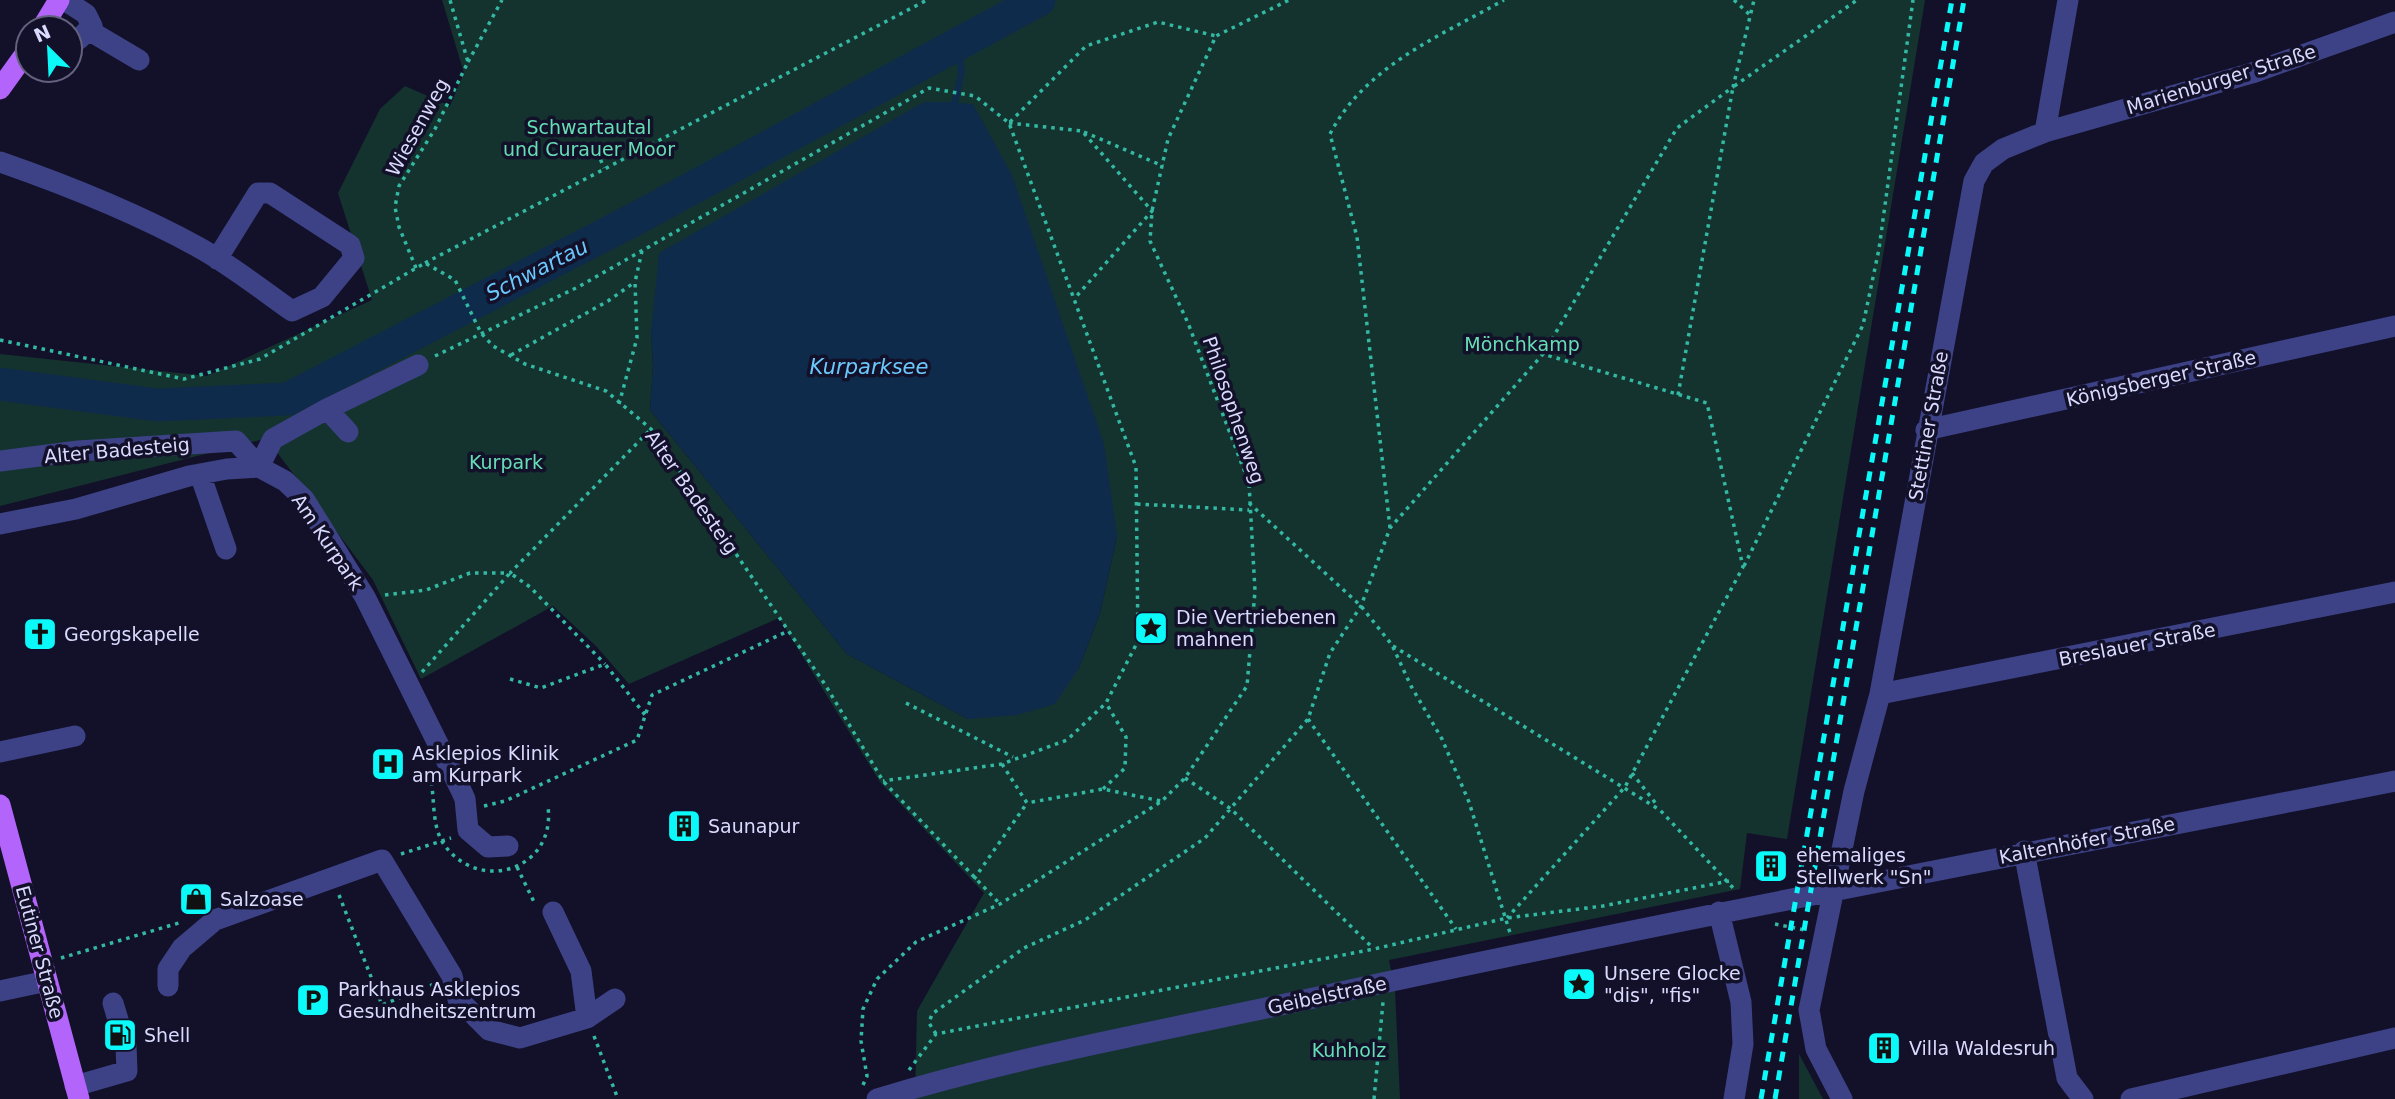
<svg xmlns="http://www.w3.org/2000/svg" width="2395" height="1099" font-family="'DejaVu Sans',sans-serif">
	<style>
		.green { fill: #14332f; fill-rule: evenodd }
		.water { fill: #0e2b4b }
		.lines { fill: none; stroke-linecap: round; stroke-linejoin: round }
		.river { stroke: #0e2b4b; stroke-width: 33 }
		.path { stroke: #33b9a3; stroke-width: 3.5; stroke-dasharray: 3.5 5; stroke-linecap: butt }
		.minor { stroke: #3d4287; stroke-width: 21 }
		.major { stroke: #b364fb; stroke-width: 21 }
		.rail { stroke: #0bf9f8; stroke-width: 5; stroke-dasharray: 10 9; stroke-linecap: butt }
		.labels { text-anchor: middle; stroke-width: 7; stroke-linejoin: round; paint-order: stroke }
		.street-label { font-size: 19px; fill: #dadafe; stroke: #131129 }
		.park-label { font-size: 19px; fill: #66deb4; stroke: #131129 }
		.poi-label { font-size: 19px; fill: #dadafe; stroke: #131129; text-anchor: start }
		.water-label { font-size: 21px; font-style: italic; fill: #6ac8fc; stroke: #131129 }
	</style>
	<rect width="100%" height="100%" fill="#131129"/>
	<path class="green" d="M442 0H1925L1787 839 1747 833 1740 889 1389 960 1395 991 1400 1099H915L917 1011 984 893 880 782 779 618 629 684 596 646 553 606 421 679 373 580 276 451 260 440 0 506V354L207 376 372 300 338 193 380 109 405 86 450 106 464 73ZM651 332 1117 536 1100 613 1079 668 968 719 847 654 650 410 653 366Z
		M1799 1054 1823 1099H1799Z"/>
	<path class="water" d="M961 42 965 72 958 103 973 104 1012 175 1104 444 1117 536 1100 613 1079 668 1055 704 1017 715 968 719 847 654 650 410 653 366 651 332 659 253 924 102H951L958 75 956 45Z"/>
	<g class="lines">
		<path class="river" d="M0 384 157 405 288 399 639 217 1039 0"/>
		<path class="path" d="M1734 0 1750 15
			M468 62 502 0
			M1010 122 1086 46 1158 22 1216 36
			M1009 123 1082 131 1152 211 1074 299
			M1084 132 1163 166
			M594 144 604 168
			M425 263 927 0
			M416 268 399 227 395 207 399 186 435 129 468 62 450 0
			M0 340 184 379 260 359 425 263 455 280 481 333 493 346 525 364 606 391 651 429 826 686 883 781 1000 904
			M1543 354 1677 128 1733 87 1754 0
			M511 355 608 301 635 282
			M435 356 578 287 929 88 975 96 1009 123 1136 467 1138 641 1106 703 1067 740 1002 764 883 781
			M1678 395 1733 87 1857 0
			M619 404 637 338 635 282 642 251
			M1249 503 1361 606 1392 645 1411 686 1442 739 1469 802 1511 936
			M1137 504 1249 510
			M1390 528 1357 237 1330 134C1365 66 1440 36 1504 0
			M1744 566 1863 325 1879 249 1913 0
			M385 595 426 590 470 573H510L651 429
			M1393 646 1660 810 1735 890
			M422 672 510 573 530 587 605 664
			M510 679 541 688 605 664 646 716
			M906 703 1013 757
			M1308 719 1456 929
			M1002 764 1027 803 1103 789 1161 801
			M1632 773 1657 805
			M430 774C435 795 431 824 443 843 478 895 556 870 548 807
			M1185 778 1231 809 1373 948
			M1103 789 1125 768 1126 737 1106 703
			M484 806 505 801 637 740 652 695 788 631
			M401 854 451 838
			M517 867 535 904
			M974 879 1027 803
			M339 895 382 1005 434 984
			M1775 924 1805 930
			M61 958 182 922
			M936 1034 929 1023 932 1014 1024 948 1085 920 1205 838 1308 719 1330 653 1361 606 1390 528 1543 354 1707 403 1743 567 1625 787 1507 918
			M594 1036 618 1099
			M909 1070 936 1034 1374 949 1507 918 1603 906 1729 881
			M863 1085 867 1076 861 1041 863 1009 877 979 916 942 1000 904 1162 801 1185 778 1247 686 1255 591 1249 483 1188 323 1150 241 1152 211 1168 139 1216 36 1289 0
			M1374 1099 1383 1002"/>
		<path class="minor" d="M64 0 86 14 92 26 79 39 70 38
			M90 31 139 60
			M2045 132 2068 0
			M0 162C69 186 134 212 198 247 231 265 262 290 292 311L322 297 354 258 350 245 270 193H258L217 259
			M327 409 348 432
			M1926 430 2395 326
			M0 461 78 451 236 441 259 467 273 439 327 409 418 365
			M200 474 226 549
			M0 524 76 509 189 476 227 469 259 467 285 481 304 499 365 597 460 788 465 799 468 830 488 847 508 846
			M1880 694 2395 592
			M0 752 75 736
			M2024 851 2067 1078 2083 1099
			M1719 912 1741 1002 1743 1044 1734 1099
			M168 986V969L182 948 215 920 382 860 452 976 458 999 489 1030 520 1038 587 1018 581 971 553 912
			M0 991 47 981
			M587 1018 615 999
			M75 1086 127 1071 126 1046 113 1003
			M877 1099C1026 1054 1181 1027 1332 994 1686 917 2041 851 2395 781
			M1842 1099 1816 1049 1809 1010 1854 791 1880 694 1974 181 1984 163 2003 149 2045 132 2252 73 2395 22
			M2131 1099 2395 1038"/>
		<path class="major" d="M42 28 59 0
			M0 89 28 50
			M0 805 79 1099"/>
		<path class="rail" d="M1761 1099 1952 0
			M1775 1099 1964 0"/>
	</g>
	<defs>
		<g id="sight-square" transform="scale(1.75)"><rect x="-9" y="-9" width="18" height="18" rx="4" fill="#0bf9f8" stroke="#131129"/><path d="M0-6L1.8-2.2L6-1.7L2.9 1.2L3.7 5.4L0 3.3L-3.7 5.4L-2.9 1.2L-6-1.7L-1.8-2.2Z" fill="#111"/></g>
		<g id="church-square" transform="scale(1.75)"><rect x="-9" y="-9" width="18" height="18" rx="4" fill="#0bf9f8" stroke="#131129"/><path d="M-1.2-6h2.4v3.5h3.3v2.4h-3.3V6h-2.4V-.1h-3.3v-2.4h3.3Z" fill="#111"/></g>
		<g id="hospital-square" transform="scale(1.75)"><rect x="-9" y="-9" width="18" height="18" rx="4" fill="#0bf9f8" stroke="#131129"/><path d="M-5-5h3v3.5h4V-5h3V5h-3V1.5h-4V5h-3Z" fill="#111"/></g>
		<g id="building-square" transform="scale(1.75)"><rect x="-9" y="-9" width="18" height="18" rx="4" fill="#0bf9f8" stroke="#131129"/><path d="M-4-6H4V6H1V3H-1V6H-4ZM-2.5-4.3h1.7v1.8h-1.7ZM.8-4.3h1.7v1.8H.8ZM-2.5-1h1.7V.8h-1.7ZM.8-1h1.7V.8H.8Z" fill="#111"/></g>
		<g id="shop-square" transform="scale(1.75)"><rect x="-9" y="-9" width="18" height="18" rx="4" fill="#0bf9f8" stroke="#131129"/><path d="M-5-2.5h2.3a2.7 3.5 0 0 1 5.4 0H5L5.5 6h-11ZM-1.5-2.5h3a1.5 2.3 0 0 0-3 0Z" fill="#111"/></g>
		<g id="parking-square" transform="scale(1.75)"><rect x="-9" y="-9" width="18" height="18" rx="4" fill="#0bf9f8" stroke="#131129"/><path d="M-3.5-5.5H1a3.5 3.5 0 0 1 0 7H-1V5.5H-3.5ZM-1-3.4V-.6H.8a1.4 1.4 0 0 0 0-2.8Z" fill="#111"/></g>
		<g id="fuel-square" transform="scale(1.75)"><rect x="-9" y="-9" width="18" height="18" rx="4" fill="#0bf9f8" stroke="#131129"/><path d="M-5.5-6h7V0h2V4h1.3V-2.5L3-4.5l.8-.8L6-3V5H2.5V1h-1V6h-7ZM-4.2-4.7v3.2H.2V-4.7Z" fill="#111"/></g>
	</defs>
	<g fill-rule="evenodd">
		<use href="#sight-square" x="1151" y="628"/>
		<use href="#church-square" x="40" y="634"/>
		<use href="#hospital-square" x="388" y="764"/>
		<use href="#building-square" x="684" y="826"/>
		<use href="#building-square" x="1771" y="866"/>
		<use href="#shop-square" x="196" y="899"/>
		<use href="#sight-square" x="1579" y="984"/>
		<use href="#parking-square" x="313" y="1000"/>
		<use href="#fuel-square" x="120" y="1035"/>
		<use href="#building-square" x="1884" y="1048"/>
	</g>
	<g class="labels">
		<g class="street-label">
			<text transform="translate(2221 79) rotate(-17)" y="7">Marienburger Straße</text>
			<text transform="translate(417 127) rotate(-61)" y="7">Wiesenweg</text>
			<text transform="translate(2161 378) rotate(-13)" y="7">Königsberger Straße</text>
			<text transform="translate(1234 410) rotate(71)" y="7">Philosophenweg</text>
			<text transform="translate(1928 426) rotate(-80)" y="7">Stettiner Straße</text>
			<text transform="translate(117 450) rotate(-5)" y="7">Alter Badesteig</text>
			<text transform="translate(692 492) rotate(55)" y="7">Alter Badesteig</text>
			<text transform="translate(328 542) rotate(56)" y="7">Am Kurpark</text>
			<text transform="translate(2137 644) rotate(-11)" y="7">Breslauer Straße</text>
			<text transform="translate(2087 840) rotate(-11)" y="7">Kaltenhöfer Straße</text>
			<text transform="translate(40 952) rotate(75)" y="7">Eutiner Straße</text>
			<text transform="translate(1327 995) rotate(-12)" y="7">Geibelstraße</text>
		</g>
		<g class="park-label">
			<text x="589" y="134">Schwartautal<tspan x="589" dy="22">und Curauer Moor</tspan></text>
			<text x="1522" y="351">Mönchkamp</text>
			<text x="506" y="469">Kurpark</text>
			<text x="1349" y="1057">Kuhholz</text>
		</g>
		<g class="poi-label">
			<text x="1176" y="624">Die Vertriebenen<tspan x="1176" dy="22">mahnen</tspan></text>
			<text x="64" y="641">Georgskapelle</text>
			<text x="412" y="760">Asklepios Klinik<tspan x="412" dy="22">am Kurpark</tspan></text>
			<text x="708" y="833">Saunapur</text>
			<text x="1796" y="862">ehemaliges<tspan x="1796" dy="22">Stellwerk "Sn"</tspan></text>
			<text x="220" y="906">Salzoase</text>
			<text x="1604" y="980">Unsere Glocke<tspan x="1604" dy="22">"dis", "fis"</tspan></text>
			<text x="338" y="996">Parkhaus Asklepios<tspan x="338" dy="22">Gesundheitszentrum</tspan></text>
			<text x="144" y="1042">Shell</text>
			<text x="1909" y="1055">Villa Waldesruh</text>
		</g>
		<g class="water-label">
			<text transform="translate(537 270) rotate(-27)" y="7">Schwartau</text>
			<text x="869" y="374">Kurparksee</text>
		</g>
	</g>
	<g transform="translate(49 49) rotate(336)"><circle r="33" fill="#131129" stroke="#63617e" stroke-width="2"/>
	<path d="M0-5L12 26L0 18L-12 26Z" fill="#0bf9f8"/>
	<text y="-10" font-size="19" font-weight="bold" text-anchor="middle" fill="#dadafe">N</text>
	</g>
</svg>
